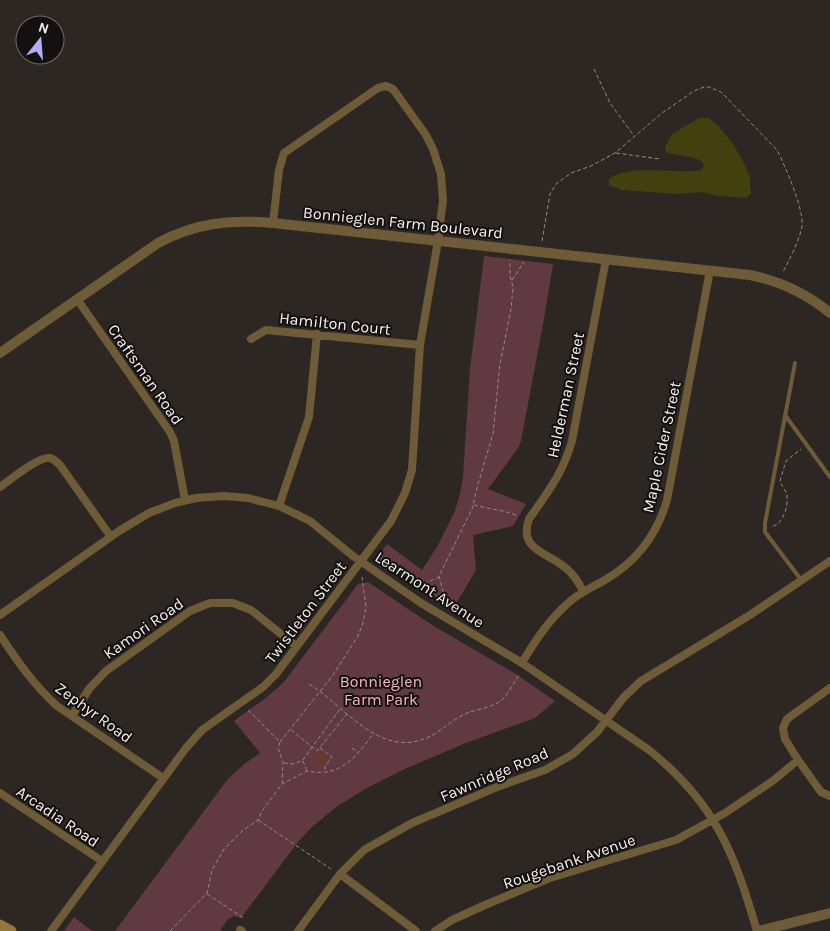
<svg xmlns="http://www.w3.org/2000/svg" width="830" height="931" font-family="Karla,sans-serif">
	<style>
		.green { fill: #613943 }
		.water { fill: #41400e }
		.building { fill: #673931 }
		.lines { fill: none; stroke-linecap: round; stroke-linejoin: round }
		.path { stroke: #908b88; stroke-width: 1; stroke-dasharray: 4 2.5; stroke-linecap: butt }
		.service { stroke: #6e5b37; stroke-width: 4 }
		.minor { stroke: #6e5b37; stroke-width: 8 }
		.tertiary { stroke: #6e5b37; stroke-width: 10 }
		.secondary { stroke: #96773b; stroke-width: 11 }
		.labels { text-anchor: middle; stroke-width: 4; stroke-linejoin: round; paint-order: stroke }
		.street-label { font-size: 16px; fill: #f5f1ef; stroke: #13100f }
		.park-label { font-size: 16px; fill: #f7b5c4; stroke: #13100f }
	</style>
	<rect width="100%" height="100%" fill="#2d2723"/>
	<path class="green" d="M484 256 553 264 544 319 521 441 518 448 488 489 526 504 513 526 473 535 476 570 453 609 378 560V557L387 544 422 570 437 547 455 511 460 494 463 477 470 369Z
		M368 582 432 625 516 674 555 701 535 718 466 743 407 768 367 788 339 805 313 826 298 842 241 918 234 916 227 920 220 931H115L227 780 243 765 260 753 234 721 267 697 284 682 358 584Z
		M74 917 92 931H64Z"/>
	<path class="water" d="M699 118H709L719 127 733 144 743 161 750 178 751 194 746 198 719 196 702 192 676 194 622 190 609 185V179C629 163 677 175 701 170L704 166 702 161C691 156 678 156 666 152L665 147 672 134Z"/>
	<path class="building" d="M321 750 330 757 322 766 313 759Z"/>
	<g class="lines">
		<path class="path" d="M594 69 610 103 634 136
			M616 153 660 159
			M542 241 550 194 556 184 571 173 591 166 615 153 662 113 694 91 704 87H709L721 92 724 95 777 150C785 166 804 209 802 226 799 242 790 258 783 272
			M512 280 524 262
			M474 505C488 509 505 510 518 516
			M773 526C784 524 790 501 786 492 784 488 781 485 780 481L786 461 801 449
			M375 559 377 556 418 583 428 582 439 577
			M444 605 445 599 439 576 472 509 478 484 493 434 500 364 511 309 513 287 510 276V260
			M309 684C345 706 377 756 424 739 438 734 449 722 463 715 474 709 488 709 499 702 508 696 513 684 519 675
			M248 710 280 742 278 748 283 762 282 783
			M291 730 317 751 347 714
			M280 742 333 675 358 636 363 623 366 607 362 577
			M320 748 332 757 325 766V771
			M352 748 358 752
			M303 761 307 771
			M284 763 293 764 302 761 340 709
			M258 820 331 869
			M207 894 245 919
			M170 931 207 893 212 870 224 849 242 831 258 820 262 811 282 784 307 771C340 778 355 758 373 734"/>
		<path class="service" d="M795 363 765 523V532L802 581
			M785 415 830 477"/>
		<path class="minor" d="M77 299 170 432 174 441 185 500
			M251 339 266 330 420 345
			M0 487C10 480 39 456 50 458 54 459 57 462 60 465L111 537
			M279 506 309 417 317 334
			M583 591C579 583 574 575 567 569 548 552 518 551 529 519 548 492 563 473 572 441L606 259
			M0 615 119 531 149 513 175 503 196 498 224 496 248 498 279 506 310 521 353 556 421 603 522 663 649 750C715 803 734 852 757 931
			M0 635C17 661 34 685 57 706L163 778
			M522 663C534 642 548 621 566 605 578 593 591 588 605 580 636 562 657 535 667 500L710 270
			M830 688 787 719 783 728 785 739 798 760 821 792 830 796
			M72 716 89 689 106 671 190 611 210 603H233L251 610 296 646
			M0 793 102 861
			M340 874 416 931
			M240 930 242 931
			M51 931 186 748 202 730 263 687 276 674 391 521 405 493 412 470 420 345 438 241 443 200 441 174 433 149 426 135 393 89 386 86 378 88 284 153 279 170 273 223
			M298 931 340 874 364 850 412 823 497 787 545 770 573 754 597 732 624 697 641 681 750 615 830 561
			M435 931 452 920 485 905 550 878 676 840 725 813 774 780 798 760"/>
		<path class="tertiary" d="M0 353 158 243C195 223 231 219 273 223L750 275C780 281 806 293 830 313
			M759 931 830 913"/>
		<path class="secondary" d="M0 925 11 931"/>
	</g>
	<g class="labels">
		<g class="street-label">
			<text transform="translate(403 222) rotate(6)" y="6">Bonnieglen Farm Boulevard</text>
			<text transform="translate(335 323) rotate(6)" y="6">Hamilton Court</text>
			<text transform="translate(146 374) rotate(55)" y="6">Craftsman Road</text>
			<text transform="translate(565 395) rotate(-78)" y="6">Helderman Street</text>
			<text transform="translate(661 447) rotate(-78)" y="6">Maple Cider Street</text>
			<text transform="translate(430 589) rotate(33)" y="6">Learmont Avenue</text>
			<text transform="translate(305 612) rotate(-53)" y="6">Twistleton Street</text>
			<text transform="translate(143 628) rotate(-35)" y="6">Kamori Road</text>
			<text transform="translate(94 712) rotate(36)" y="6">Zephyr Road</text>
			<text transform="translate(494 774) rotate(-23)" y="6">Fawnridge Road</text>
			<text transform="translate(58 816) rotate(34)" y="6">Arcadia Road</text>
			<text transform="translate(569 861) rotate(-19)" y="6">Rougebank Avenue</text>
		</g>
		<g class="park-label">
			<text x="381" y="687">Bonnieglen<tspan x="381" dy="18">Farm Park</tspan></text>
		</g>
	</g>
	<g transform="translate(40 40) rotate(17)"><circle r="24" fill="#13100f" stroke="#6d6a69"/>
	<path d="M0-4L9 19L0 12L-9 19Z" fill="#b1adfa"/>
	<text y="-8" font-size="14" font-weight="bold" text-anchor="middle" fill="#f5f1ef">N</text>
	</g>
</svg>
